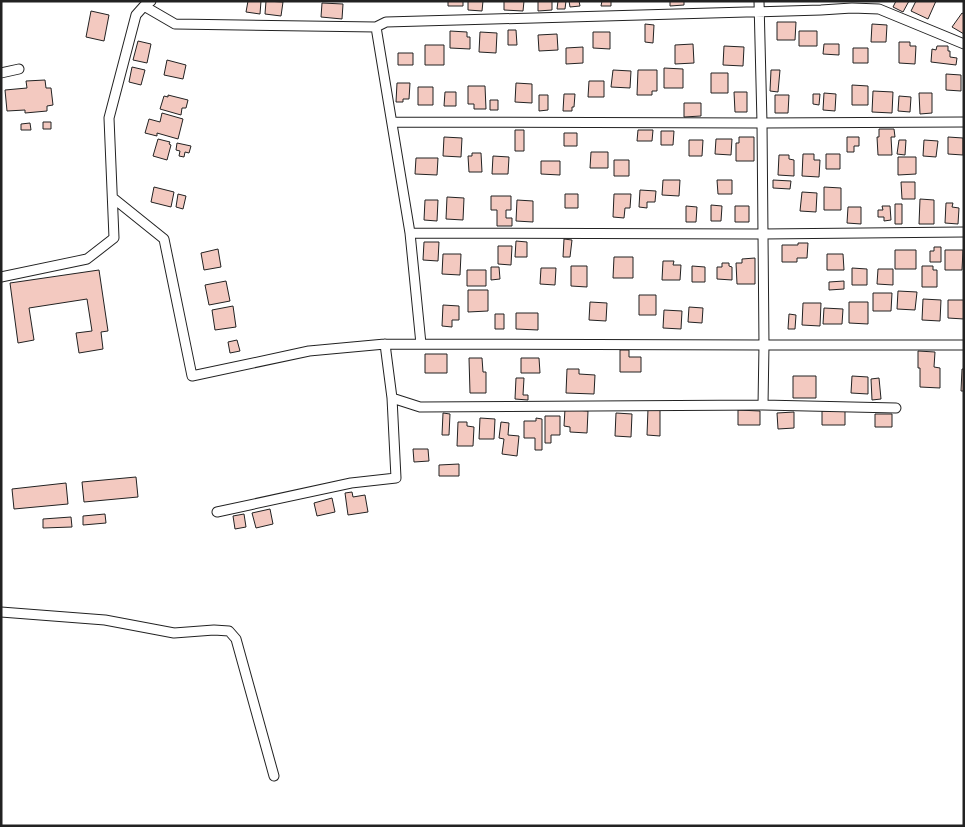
<svg xmlns="http://www.w3.org/2000/svg" width="965" height="827" font-family="Mulish,sans-serif">
	<style>
		.building { fill: #f3c9c0; stroke: #222 }
		.lines { fill: none; stroke-linecap: round; stroke-linejoin: round }
		.minor-casing { stroke: #222; stroke-width: 11 }
		.minor { stroke: #fff; stroke-width: 9 }
	</style>
	<rect width="100%" height="100%" fill="#fff"/>
	<path class="building" d="M248 1H261L260 14 246 12Z
		M266 1 283 2 281 16 265 14Z
		M448 1H463V6H448Z
		M468 1H483L482 11 468 10Z
		M504 1H524L523 11 504 10Z
		M538 1H552V10L538 11Z
		M558 1H566L565 9H557Z
		M569 1H579L580 6 570 7Z
		M602 1H611V6H601Z
		M670 1H684V5L670 6Z
		M896 1H909L903 12 893 7Z
		M916 1H936L928 19 911 11Z
		M322 3 343 4 342 19 321 17Z
		M91 11 109 15 104 41 86 37Z
		M962 13 964 14V34L952 27Z
		M777 22H796L795 40H777Z
		M645 24 654 25 653 43 645 42Z
		M872 24 887 25 886 42H871Z
		M508 30H516L517 45H508Z
		M450 31 467 32V37H470V49L450 48Z
		M799 31H817V46H799Z
		M480 32 497 33 496 53 479 52Z
		M593 32H610V49L593 48Z
		M557 34 558 50 539 51 538 35Z
		M138 41 151 44 147 63 133 60Z
		M899 42H910V46H916L915 64 899 63Z
		M693 44 694 63 675 64V45Z
		M824 44H839V55L823 54Z
		M425 45H444V65H425Z
		M724 46 744 47 743 66 723 65Z
		M937 46H948V51H950V57L957 58 956 65 931 62 932 49 936 50Z
		M583 47V63L566 64V48Z
		M853 48H868V63H853Z
		M398 53H413V65H398Z
		M167 60 186 65 183 79 164 75Z
		M132 67 145 70 141 85 129 82Z
		M664 68 683 69V88H664Z
		M613 70 631 71 630 88 611 87Z
		M638 70H657V91H652V95H637Z
		M771 70H780L778 92 770 91Z
		M711 73H728V93H711Z
		M946 74 961 75V91L946 90Z
		M45 80 46 88H51L53 105 47 106V111L25 113V110L7 111 5 90 27 88 26 81Z
		M589 81H604V97H588Z
		M397 83H410L409 99H403V102H396Z
		M516 83 532 84V103L515 102Z
		M852 85 868 86V105H852Z
		M468 86H485L486 109H474V104H468Z
		M418 87H433V105H418Z
		M873 91 893 92 892 113 872 112Z
		M445 92H456V106H444Z
		M734 92H747V112H735Z
		M824 93 836 94 835 111 823 110Z
		M919 93H932V113L920 114Z
		M564 94H575L574 107H572V111H563Z
		M813 94H820L819 105 813 104Z
		M168 95 188 100 186 108H182L181 115 160 109 164 96 168 97Z
		M539 95H548V110L539 111Z
		M775 95H789L788 113H775Z
		M899 96 911 97 910 112 898 111Z
		M490 100H498V110H490Z
		M684 103H701V116L684 117Z
		M162 113 183 119 178 139 157 133V136L145 133 149 119 160 122Z
		M43 122H51V129H43Z
		M30 123 31 130H21V124Z
		M879 129H894L895 137H891L892 155H878L877 137H879Z
		M515 130H524V151H515Z
		M638 130H653L652 141H637Z
		M661 131H674L673 145H661Z
		M564 133H577V146H564Z
		M444 137 462 138 461 157 443 156Z
		M739 137H754V161H736V143H739Z
		M847 137H859V146H854V152H847Z
		M948 137 963 138V155L948 154Z
		M158 139 170 142 169 144 171 145 167 160 153 156Z
		M716 139H732L731 155 715 154Z
		M689 140H703L702 156H689Z
		M899 140H906L905 155 897 154Z
		M924 140 938 141 936 157 923 156Z
		M177 143 191 146 189 153 185 152 184 157 179 156 180 151 176 150Z
		M591 152H608V168H590Z
		M472 153H481L482 172H469L468 156H472Z
		M803 154H814V160H820L819 177 802 176Z
		M826 154H840V169H826Z
		M779 155H789V159L794 160V176L778 175Z
		M493 156 509 157 508 174H492Z
		M898 157H916V174L898 175Z
		M416 158H438L437 175 415 174Z
		M614 160H629V176H614Z
		M541 161H560V175L541 174Z
		M663 180H680L679 196 662 195Z
		M717 180H732V194H718Z
		M773 180 791 181 790 189 773 188Z
		M901 182H915V199H902Z
		M154 187 174 192 171 207 151 202Z
		M824 187 841 188V210H824Z
		M640 190 656 191 655 202H647V208L639 207Z
		M802 192 817 193 816 212 800 211Z
		M178 194 186 196 183 209 176 207Z
		M565 194H578V208H565Z
		M614 194H631L630 208H625L624 218 613 217Z
		M491 196H511V210H506V218H512V226H497V210H491Z
		M447 197 464 198 463 220 446 219Z
		M920 199 934 200V224H919Z
		M425 200H438L437 221 424 220Z
		M517 200 533 201V222L516 221Z
		M946 203H953L952 207 959 208 958 224 945 223Z
		M895 204H902V224H895Z
		M711 205 722 206 721 221H711Z
		M686 206 697 207 696 222H686Z
		M735 206H749V222H735Z
		M882 206H890L891 220 884 221V217H878V210H883Z
		M848 207H861V224L847 223Z
		M564 239 572 240 570 257H563Z
		M516 241 527 242V257H515Z
		M424 242H439L438 261 423 260Z
		M798 243H808L807 258H797V262H782V245H798Z
		M498 246H512L511 265 498 264Z
		M934 247H941V262H930V251H934Z
		M218 249 221 267 204 270 201 253Z
		M895 250H916V269H895Z
		M945 250H963L962 270H945Z
		M443 254H461L460 275 442 274Z
		M827 254H843L844 270H827Z
		M614 257H633V278H613Z
		M755 258V284H737L736 263H742V259Z
		M663 261H674L673 265H681L680 280H662Z
		M722 263H729V266L732 267V280L717 279V267H722Z
		M571 266H587V287L571 286Z
		M692 266 705 267V282H692Z
		M922 266H933V270H937V287H922Z
		M491 267H499L500 279 491 280Z
		M541 268H556L555 285 540 284Z
		M852 268 867 269V285H852Z
		M878 269H893V285L877 284Z
		M99 270 108 331 101 332 103 349 79 353 76 333 92 331 87 299 29 308 34 340 18 343 10 283Z
		M467 270H486V286H467Z
		M226 281 230 301 209 305 205 285Z
		M844 281V289L829 290V282Z
		M468 290H488V311L468 312Z
		M898 291 917 292 915 310 897 309Z
		M873 293H892L891 311H873Z
		M639 295H656V315H639Z
		M923 299 941 300 940 321 922 320Z
		M948 300H964V319L948 318Z
		M590 302 607 303 606 321 589 320Z
		M849 302H868V324L849 323Z
		M803 303H821L820 326 802 325Z
		M443 305 459 306V320H452V327L442 326Z
		M233 306 236 327 215 330 212 310Z
		M689 307 703 308 702 323 688 322Z
		M824 308 843 309 842 324H823Z
		M664 310 682 311 681 329 663 328Z
		M516 313H538V330L516 329Z
		M495 314H504V329H495Z
		M789 314 796 315 795 329H788Z
		M237 340 240 351 230 353 228 342Z
		M620 350H629V357H641V372H620Z
		M918 351 935 352 934 367 940 368V388L920 387V368H918Z
		M425 354H447V373H425Z
		M469 358H482L483 372H486V393H470Z
		M521 358H539L540 373H521Z
		M567 369H579V374L595 375 594 394 566 393Z
		M962 369H964V391H961Z
		M793 376H816V398H793Z
		M852 376 868 377V394L851 393Z
		M516 378H524L523 395H528V400L515 399Z
		M879 378 881 399 872 400 871 379Z
		M565 409 588 411 587 433 570 432V427L564 426Z
		M648 409H660V436L647 435Z
		M738 410 760 411V425H738Z
		M845 410V425H822V411Z
		M794 412V428L778 429 777 413Z
		M443 413 450 414 449 435H442Z
		M616 413 632 414 631 437 615 436Z
		M875 414H892V427H875Z
		M545 416H560V435H551V443H545Z
		M480 418 495 419 494 439H479Z
		M536 418 542 419V450H535V438H524V421H536Z
		M458 422H467V426L474 427 473 446H457Z
		M501 422 509 423 508 435 519 436 517 456 502 454 504 439 499 438Z
		M413 449H428L429 461 414 462Z
		M459 464V476H439V465Z
		M136 477 138 497 84 502 82 482Z
		M66 483 68 504 14 509 12 489Z
		M352 492 353 497 365 495 368 512 348 515 345 493Z
		M332 498 335 512 317 516 314 503Z
		M270 509 273 524 256 528 252 513Z
		M105 514 106 523 83 525V516Z
		M244 514 246 527 235 529 233 516Z
		M71 517 72 527 43 528V519Z"/>
	<g class="lines">
		<g class="minor-casing">
			<path id="minor" d="M151 1 144 6 175 24 376 27 410 233 763 234 964 232
				M376 27 386 22 821 10 852 8 879 9 964 44
				M1 73 19 69
				M392 122 762 123 759 1
				M964 122 762 123 764 345H964
				M113 198 164 239 192 376 309 351 385 344
				M410 233 421 344
				M1 277 87 259 114 238 109 118 136 15 144 6
				M392 398 385 344 764 345 763 405 896 408
				M217 512 351 483 396 478 392 398 420 407 763 405
				M1 612 105 620 174 633 214 630 229 631 236 639 274 776"/>
		</g>
		<use href="#minor" class="minor"/>
	</g>
	<rect width="965" height="827" fill="none" stroke="#222222" stroke-width="5"/>
</svg>
